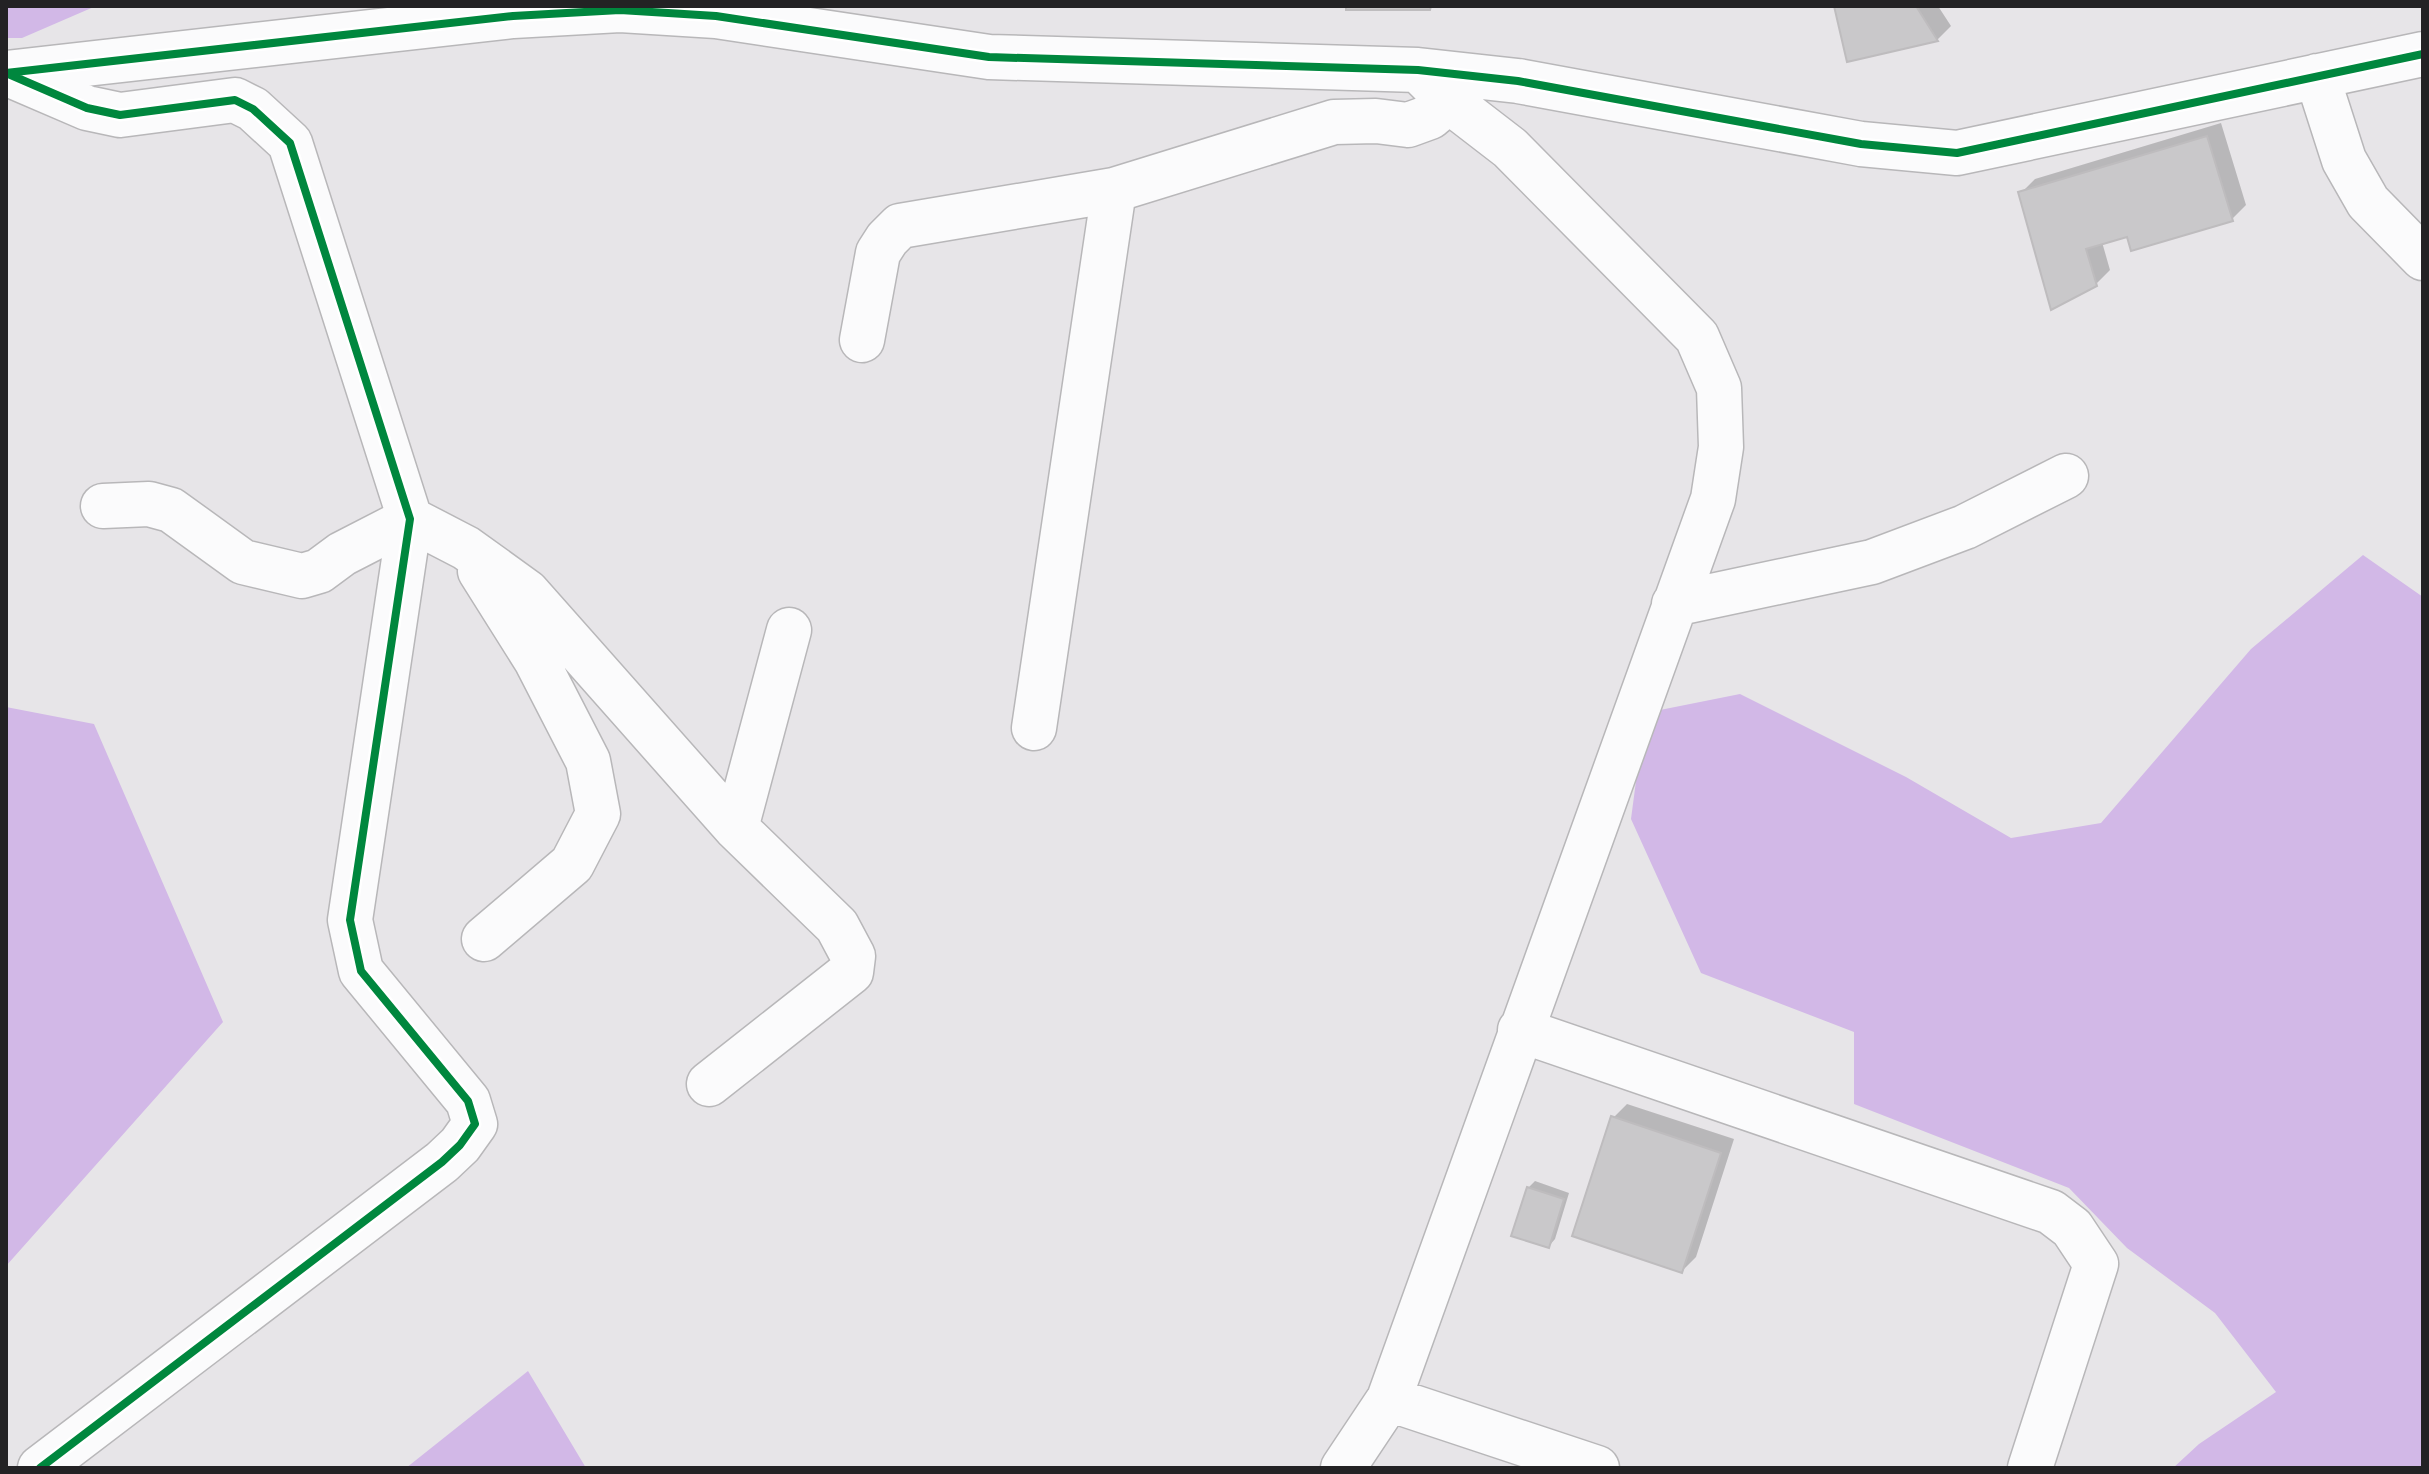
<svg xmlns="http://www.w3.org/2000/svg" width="2429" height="1474" font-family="Lato,sans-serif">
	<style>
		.forest { fill: #d2b8e7 }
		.shadow { fill: #0003 }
		.building { fill: #c9c8ca; stroke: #bebcbe; stroke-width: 2 }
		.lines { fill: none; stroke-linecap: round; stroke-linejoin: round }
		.minor-casing { stroke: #b8b7b9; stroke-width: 47 }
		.minor { stroke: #fbfbfc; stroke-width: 44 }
		.cycleway-casing { stroke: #fff; stroke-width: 13 }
		.cycleway { stroke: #00873e; stroke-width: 8 }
	</style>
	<rect width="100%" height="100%" fill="#e7e5e8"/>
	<path class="forest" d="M6 6H96L22 38H6Z
		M2363 555 2423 597V1468H2173L2199 1444 2276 1392 2215 1313 2127 1248 2069 1188 1854 1104V1032L1701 973 1631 819 1645 713 1740 694 1906 777 2011 838 2101 823 2251 649Z
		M6 707 94 724 223 1022 6 1266Z
		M528 1371 586 1468H406Z"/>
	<path class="shadow" d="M1836 6H1938L1951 26 1937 40 1848 59Z
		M2221 123 2246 205 2232 219 2128 235 2102 242 2110 270 2096 284 2021 193 2035 179Z
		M1627 1104 1734 1139 1696 1257 1682 1271 1613 1118Z
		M1535 1181 1569 1193 1555 1239 1549 1246 1528 1188Z"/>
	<path class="building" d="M1346 6H1431L1430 10H1346Z
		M1834 6H1916L1938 41 1847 62Z
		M2207 136 2233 221 2131 251 2127 237 2086 249 2097 286 2051 310 2018 192Z
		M1611 1116 1721 1153 1682 1273 1572 1236Z
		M1527 1187 1564 1199 1549 1248 1511 1236Z"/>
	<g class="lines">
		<g class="minor-casing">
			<path id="minor" d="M6 73 513 16 620 10 716 16 989 57 1418 70 1518 81 1861 144 1957 153 2423 54
				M8 74 87 108 120 115 235 100 253 109 290 143 410 519 350 920 361 971 468 1101 475 1124 460 1145 442 1162 40 1468
				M2317 76 2344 160 2368 202 2423 258
				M862 340 878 253 887 239 900 226 1114 190 1334 122 1376 121 1408 125 1430 117 1449 101
				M103 506 149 504 171 510 243 562 302 576 319 571 342 554 410 519 466 548 527 592 736 828 837 926 853 956 851 972 709 1084
				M480 571 536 660 588 761 598 814 572 864 484 939
				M1674 604 1872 562 1965 527 2066 476
				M1034 728 1114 190
				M736 828 789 630
				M1520 1030 2051 1212 2072 1228 2096 1264 2030 1468
				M1389 1399 1597 1468
				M1343 1468 1389 1399 1713 499 1721 447 1719 388 1697 337 1510 148 1449 101 1418 70"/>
		</g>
		<use href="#minor" class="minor"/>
		<g class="cycleway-casing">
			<path id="cycleway" d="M6 73 513 16 620 10 716 16 989 57 1418 70 1518 81 1861 144 1957 153 2423 54
				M6 73 87 108 120 115 235 100 253 109 290 143 410 519 350 920 361 971 468 1101 475 1124 460 1145 442 1162 40 1468"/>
		</g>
		<use href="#cycleway" class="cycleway"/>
	</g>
	<rect width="2429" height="1474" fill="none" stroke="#232224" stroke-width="16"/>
</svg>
